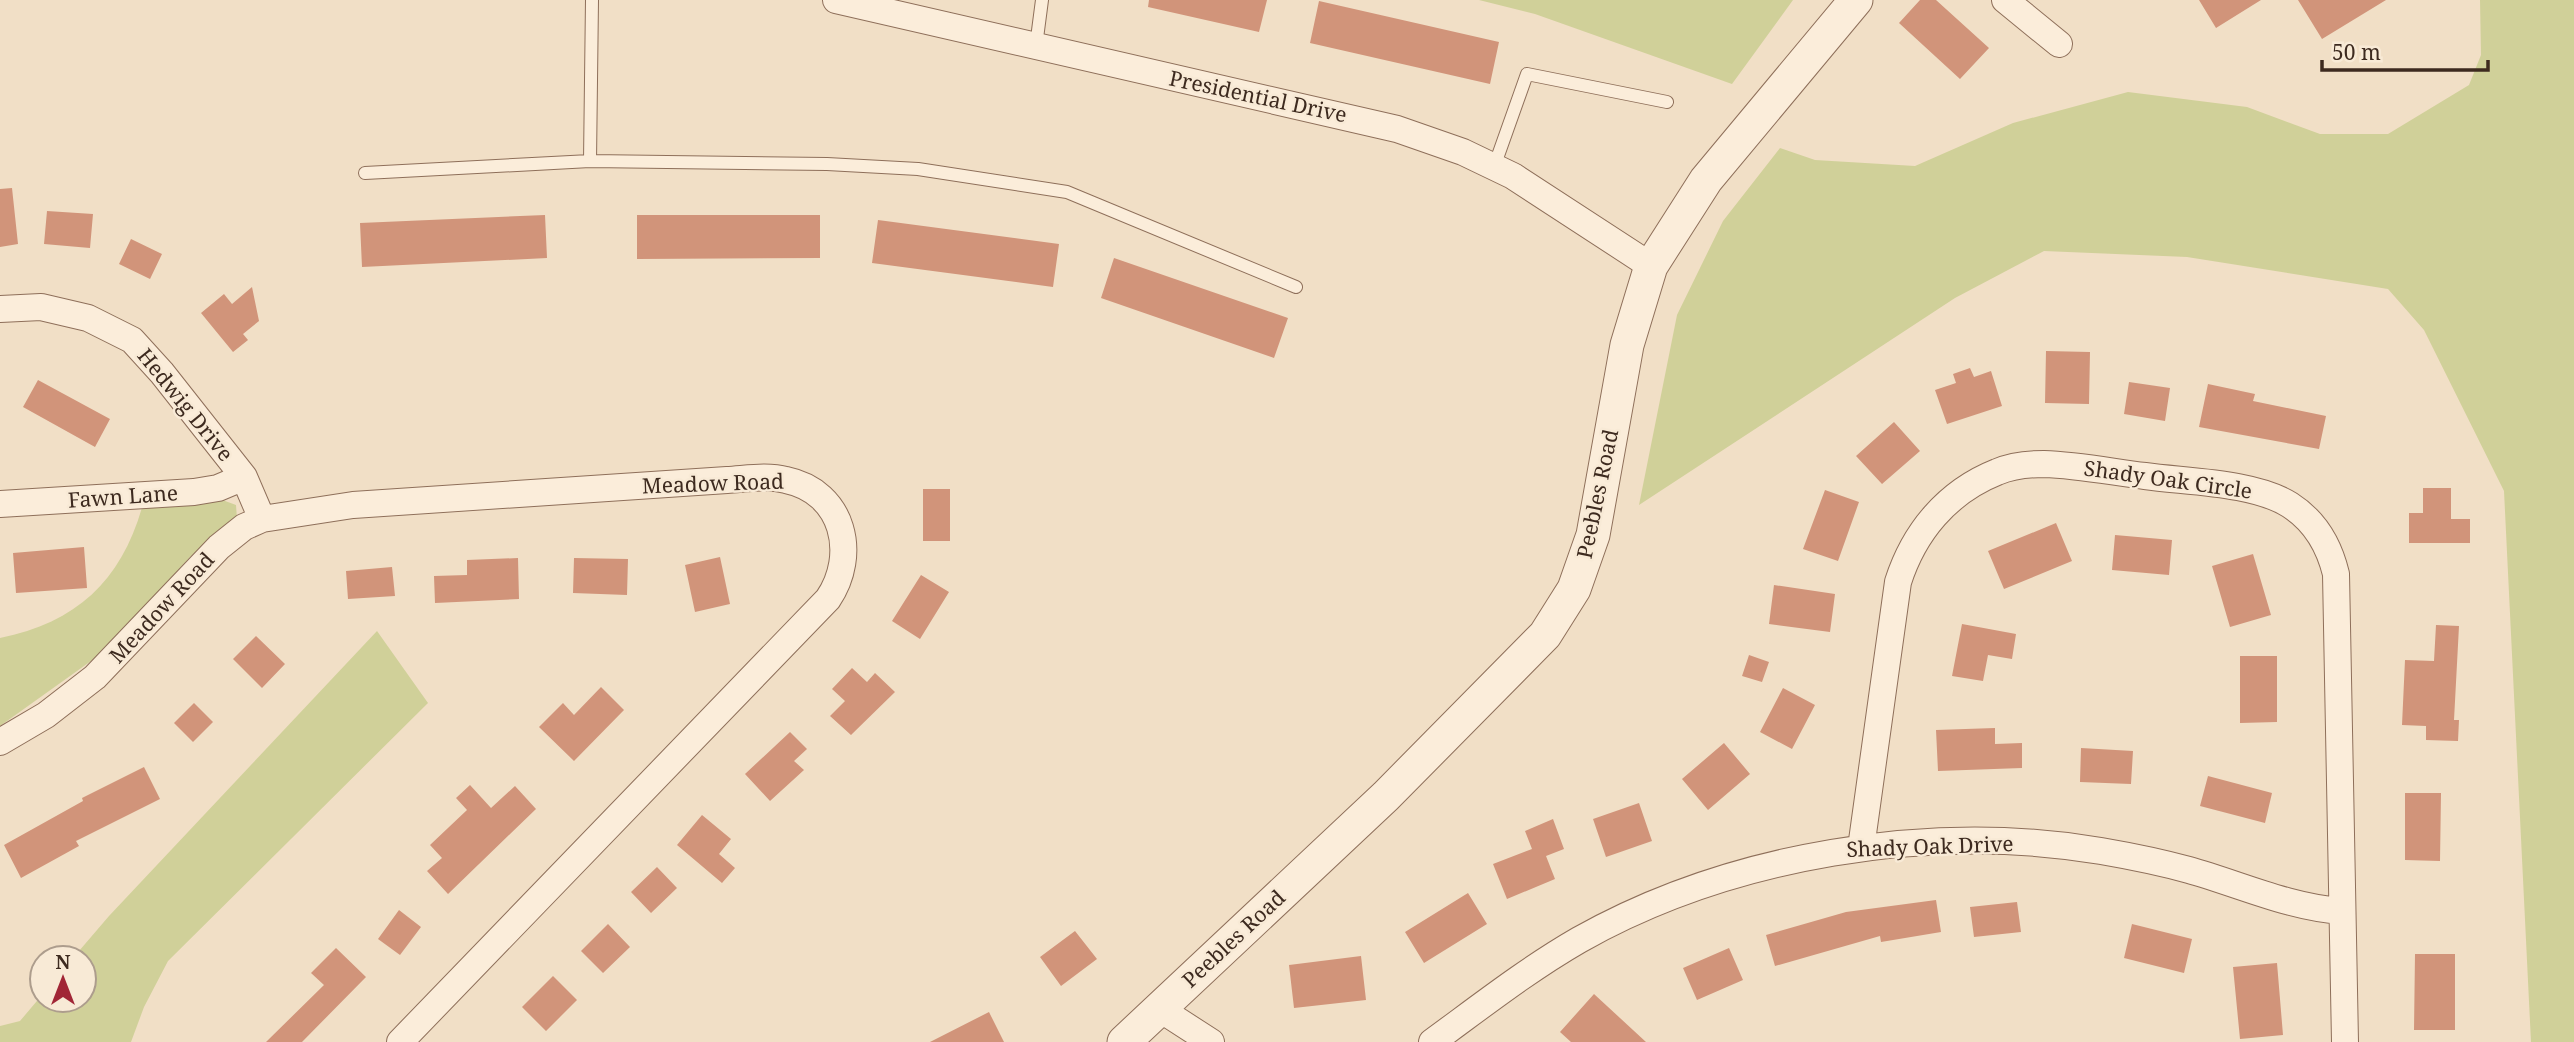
<svg xmlns="http://www.w3.org/2000/svg" width="2574" height="1042" font-family="'Noto Serif',serif">
	<style>
		.green { fill: #d0d099 }
		.building { fill: #d1947a }
		.lines { fill: none; stroke-linecap: round; stroke-linejoin: round }
		.service-casing { stroke: #8e6f5a; stroke-width: 14 }
		.minor-casing { stroke: #8e6f5a; stroke-width: 28 }
		.tertiary-casing { stroke: #8e6f5a; stroke-width: 35 }
		.service { stroke: #fbedda; stroke-width: 12 }
		.minor { stroke: #fbedda; stroke-width: 26 }
		.tertiary { stroke: #fbedda; stroke-width: 33 }
		.labels { text-anchor: middle; stroke-width: 5; stroke-linejoin: round; paint-order: stroke }
		.street-label { font-size: 21px; fill: #3d2a1f; stroke: #f8ead6 }
	</style>
	<rect width="100%" height="100%" fill="#f1dfc6"/>
	<path class="green" d="M1479 0H1793L1732 84 1535 14Z
		M2480 0H2574V1042H2531L2504 491 2424 330 2388 289 2187 257 2044 251 1955 298 1639 505 1677 315 1723 221 1780 148 1815 160 1915 166 2013 123 2128 92 2247 107 2320 134H2388L2469 85 2481 55Z
		M217 498 236 505 237 519 190 557 105 651 0 726V638C78 622 122 580 143 504Z
		M377 631 428 703 168 961 144 1007 131 1042H0V1026L20 1021 42 995V1000H84V958H73L109 916Z"/>
	<path class="building" d="M1149 0H1267L1259 32 1148 7Z
		M1920 0H1936L1989 48 1960 79 1899 23Z
		M2199 0H2261L2216 28Z
		M2298 0H2386L2322 39Z
		M1319 1 1499 42 1490 84 1310 43Z
		M12 188 18 244 0 247V189Z
		M47 211 93 214 90 248 44 244Z
		M545 215 547 258 362 267 360 223Z
		M637 215H820V258L637 259Z
		M878 220 1059 244 1053 287 872 263Z
		M131 239 162 254 150 279 119 264Z
		M1114 258 1288 318 1274 358 1101 298Z
		M252 287 259 321 243 334 248 340 233 352 201 313 224 294 232 304Z
		M2046 351 2090 352 2089 404 2045 403Z
		M1970 368 1974 377 1991 371 2002 406 1947 424 1935 390 1956 383 1953 374Z
		M38 380 110 419 95 447 23 407Z
		M2129 382 2170 388 2165 421 2124 414Z
		M2208 384 2255 394 2253 401 2326 416 2319 449 2199 427Z
		M1894 422 1920 451 1882 484 1856 456Z
		M2423 488H2451V519H2470V543H2409V513H2423Z
		M923 489H950V541H923Z
		M1825 490 1859 502 1838 561 1803 549Z
		M2056 523 2072 561 2004 589 1988 551Z
		M2115 535 2172 540 2169 575 2112 570Z
		M84 547 87 588 16 593 13 553Z
		M2253 554 2271 615 2230 627 2212 566Z
		M720 557 730 604 695 612 685 565Z
		M518 558 519 599 435 603 434 576 467 575V560Z
		M574 558 628 559 627 595 573 593Z
		M392 567 395 596 348 599 346 571Z
		M921 575 949 592 920 639 892 621Z
		M1774 585 1835 594 1830 632 1769 624Z
		M1962 624 2016 634 2012 659 1988 655 1983 681 1952 676Z
		M2436 625 2459 626 2454 720H2459L2458 741 2426 740V726L2402 725 2405 660 2434 661Z
		M256 636 285 664 262 688 233 659Z
		M1749 655 1769 662 1762 682 1742 676Z
		M2240 656H2277V722L2240 723Z
		M852 668 867 682 875 673 895 692 851 735 830 716 845 701 832 689Z
		M601 687 624 710 574 761 539 727 563 703 574 715Z
		M1783 688 1815 705 1792 749 1760 732Z
		M194 703 213 722 193 742 174 723Z
		M1995 728V744L2022 743V768L1938 771 1936 730Z
		M790 732 807 749 794 761 804 770 770 801 745 774Z
		M1724 743 1750 774 1708 810 1682 779Z
		M2081 748 2133 751 2131 784 2080 782Z
		M144 767 160 799 76 841 79 846 21 878 4 845 83 801 82 798Z
		M2208 776 2272 793 2265 823 2200 806Z
		M470 785 491 808 515 786 536 809 448 894 427 871 442 858 430 845 467 810 456 798Z
		M2405 793H2441L2440 861 2405 860Z
		M1639 803 1652 841 1606 857 1593 819Z
		M702 815 731 839 719 854 735 868 722 883 677 845Z
		M1553 819 1564 849 1546 856 1555 879 1507 899 1493 864 1532 849 1525 831Z
		M657 867 677 888 651 913 631 892Z
		M1468 893 1487 924 1424 963 1405 932Z
		M1936 900 1941 932 1881 942 1880 936 1775 966 1766 935 1846 912Z
		M2017 902 2021 932 1974 937 1970 907Z
		M399 910 421 927 400 955 378 939Z
		M608 924 630 947 603 973 581 951Z
		M2132 924 2192 939 2184 973 2124 958Z
		M1075 931 1097 959 1061 986 1040 957Z
		M336 948 366 977 302 1042H266L324 985 311 973Z
		M1729 948 1743 980 1697 1000 1683 968Z
		M2415 954H2455V1030H2414Z
		M1361 956 1366 1000 1294 1008 1289 965Z
		M2277 963 2283 1035 2240 1039 2233 967Z
		M553 976 577 1000 546 1031 522 1007Z
		M1594 994 1646 1042H1571L1560 1032Z
		M989 1012 1004 1042H930Z"/>
	<g class="lines">
		<g class="service-casing">
			<path id="service" d="M1036 46 1042 0
				M590 161 592 0
				M1494 167 1527 74 1667 102
				M365 173 590 161 827 164 918 169 1067 192 1296 287"/>
		</g>
		<g class="minor-casing">
			<path id="minor" d="M836 0 1397 129 1463 152 1513 176 1651 266
				M2005 0 2059 44
				M0 309 41 307 88 318 132 340 162 373 244 477 262 519
				M0 504 194 492 218 488 244 477
				M0 742 46 715 95 677 219 547 244 527 262 519 353 505 727 480C746 479 767 475 786 480 844 492 858 555 828 599L400 1042
				M1861 848 1898 582C1914 532 1947 492 1997 472 2011 466 2029 464 2044 464 2078 465 2112 472 2145 476 2187 482 2254 482 2290 505 2315 521 2329 545 2336 574L2345 1042
				M1160 1009 1211 1042
				M1432 1042C1480 1007 1527 970 1579 940 1730 855 1930 822 2101 851 2130 856 2160 862 2189 870 2239 884 2288 907 2341 911"/>
		</g>
		<g class="tertiary-casing">
			<path id="tertiary" d="M1124 1042 1386 796 1545 635 1574 589 1593 535 1627 345 1651 266 1706 180 1856 0"/>
		</g>
		<use href="#service" class="service"/>
		<use href="#minor" class="minor"/>
		<use href="#tertiary" class="tertiary"/>
	</g>
	<g class="labels">
		<g class="street-label">
			<text transform="translate(1258 97) rotate(12)" y="7">Presidential Drive</text>
			<text transform="translate(185 405) rotate(51)" y="7">Hedwig Drive</text>
			<text transform="translate(2168 480) rotate(8)" y="7">Shady Oak Circle</text>
			<text transform="translate(713 484) rotate(-2)" y="7">Meadow Road</text>
			<text transform="translate(1598 494) rotate(-78)" y="7">Peebles Road</text>
			<text transform="translate(123 497) rotate(-4)" y="7">Fawn Lane</text>
			<text transform="translate(162 608) rotate(-47)" y="7">Meadow Road</text>
			<text transform="translate(1930 847) rotate(-2)" y="7">Shady Oak Drive</text>
			<text transform="translate(1234 939) rotate(-43)" y="7">Peebles Road</text>
		</g>
	</g>
	<g transform="translate(63 979)"><circle r="33" fill="#f8ead6" stroke="#ad9d8d" stroke-width="2"/>
	<path d="M0-5L12 26L0 18L-12 26Z" fill="#a12636"/>
	<text y="-10" font-size="19" font-weight="bold" text-anchor="middle" fill="#3d2a1f">N</text>
	</g>
	<path d="M2322 60v10h166v-10" fill="none" stroke="#3d2a1f" stroke-width="3.5"/>
	<text x="2332" y="60" font-size="21" fill="#3d2a1f" stroke="#f8ead6" stroke-width="5" paint-order="stroke">50 m</text>
</svg>
